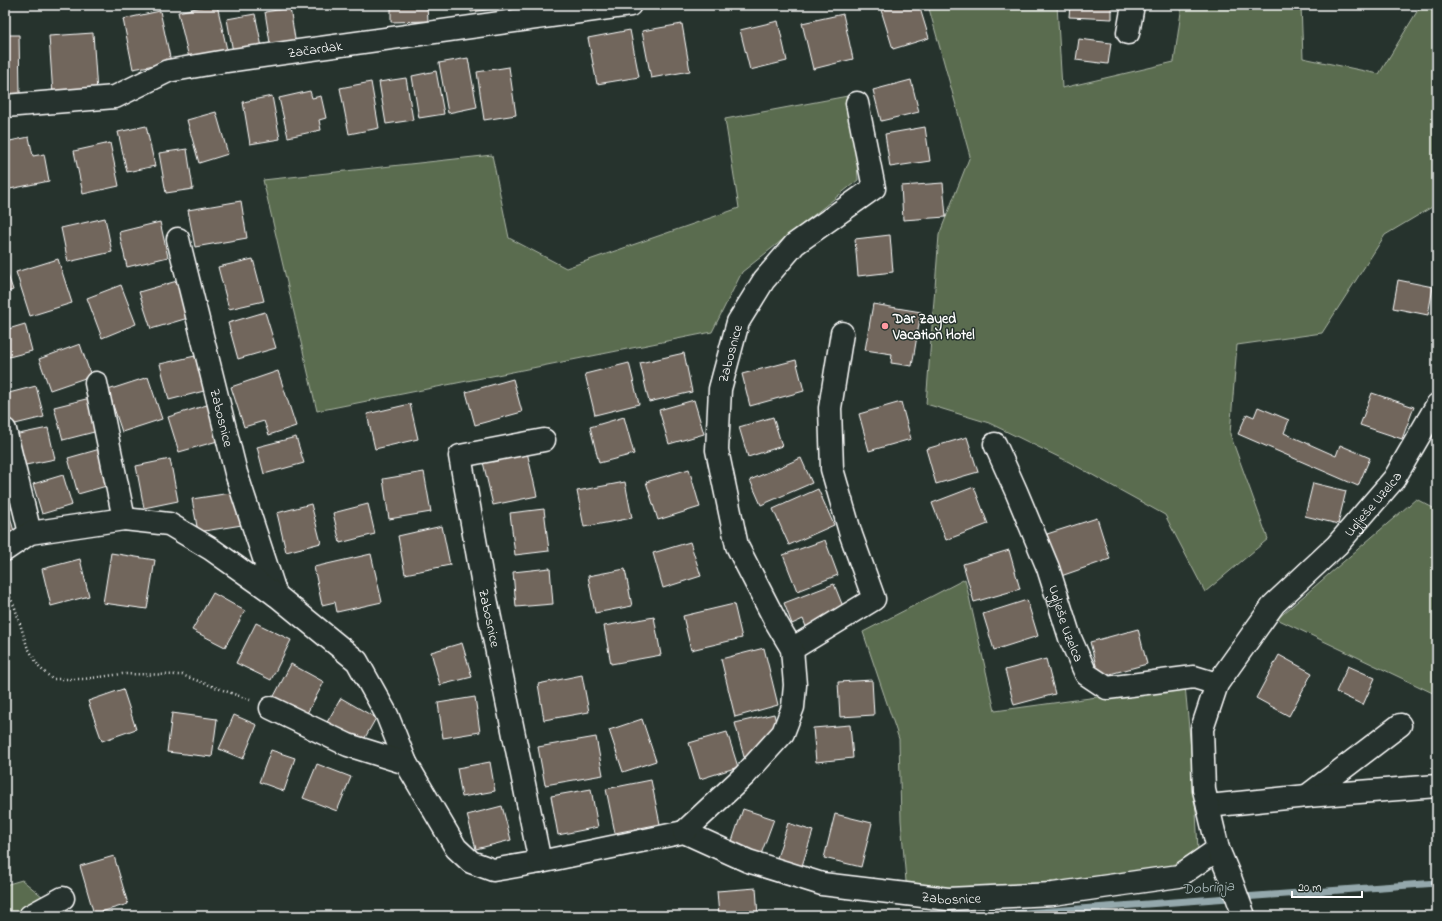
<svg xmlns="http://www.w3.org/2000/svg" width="1442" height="921" font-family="'Indie Flower',sans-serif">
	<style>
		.green { fill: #5a6c4f; stroke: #acb6a7 }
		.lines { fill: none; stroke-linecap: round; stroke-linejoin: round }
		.stream { stroke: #94a8ac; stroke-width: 7 }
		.building { fill: #71665b; stroke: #fff }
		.minor-casing { stroke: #fff; stroke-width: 25 }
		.path { stroke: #fff; stroke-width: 2.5; stroke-dasharray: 1 3; stroke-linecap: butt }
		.minor { stroke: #26332d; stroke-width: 22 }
		.poi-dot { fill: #ff9aa2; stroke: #26332d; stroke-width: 1.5 }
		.labels { text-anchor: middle; stroke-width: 3; stroke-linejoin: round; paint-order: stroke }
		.street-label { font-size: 14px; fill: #fff; stroke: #26332d }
		.poi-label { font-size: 14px; font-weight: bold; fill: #fff; stroke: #26332d; text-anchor: start }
		.water-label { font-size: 15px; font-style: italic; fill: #afbec0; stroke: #26332d }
	</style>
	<rect width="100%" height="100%" fill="#26332d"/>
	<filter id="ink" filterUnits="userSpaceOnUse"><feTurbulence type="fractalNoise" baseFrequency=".025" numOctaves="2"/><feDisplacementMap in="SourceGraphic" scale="8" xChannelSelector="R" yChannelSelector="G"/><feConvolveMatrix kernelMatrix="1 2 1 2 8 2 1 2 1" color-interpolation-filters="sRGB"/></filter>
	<g filter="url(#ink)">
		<path class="green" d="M928 5H1057L1062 88 1174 62 1182 5H1301L1303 58 1379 74 1421 5H1437V204L1385 235 1322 333 1237 345 1230 434 1268 539 1205 592 1165 515 1069 462 989 423 926 404 939 235 970 156Z
			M853 95 858 180 742 272 712 332 317 411 263 180 492 155 509 238 566 268 739 208 725 119Z
			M1416 499 1437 510V695L1277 619Z
			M965 579 995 711 1185 685 1195 793 1199 869 908 906 901 820 899 739 863 632Z
			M22 880 53 905 79 916H5V885Z
			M159 912 248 916H143Z"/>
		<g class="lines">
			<path class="stream" d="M982 916 1437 883"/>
		</g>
		<path class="building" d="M210 5H217L227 50 189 58 178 12Z
			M391 5H427L428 21 391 22Z
			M470 5H502V8L471 12Z
			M899 5H919L929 38 893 49 881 10Z
			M1070 5H1112V19L1069 17Z
			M290 8 296 45 271 49 265 12Z
			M160 11 171 62 133 69 123 19Z
			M255 14 262 47 233 52 227 19Z
			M843 14 853 59 813 69 802 23Z
			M778 21 787 61 750 70 740 30Z
			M682 24 690 71 651 78 642 31Z
			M630 30 639 77 597 84 588 38Z
			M93 33 97 92 53 95 49 36Z
			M5 35H19L20 94H5Z
			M1079 39 1111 43 1108 64 1076 60Z
			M468 58 477 107 448 113 439 63Z
			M509 67 516 115 484 120 477 72Z
			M436 71 444 114 419 118 412 76Z
			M406 78 413 120 386 124 379 82Z
			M911 80 919 112 881 121 873 90Z
			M371 82 379 128 349 134 340 88Z
			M310 91 312 98 321 96 326 118 319 120 321 130 288 137 279 98Z
			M272 96 280 139 250 144 243 102Z
			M216 112 228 154 199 163 187 120Z
			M146 126 155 166 127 172 118 132Z
			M925 127 930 161 890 167 885 134Z
			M29 137 33 156 44 154 49 181 5 190V142Z
			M110 143 119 186 83 194 74 151Z
			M187 149 193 189 166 193 159 153Z
			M943 183 946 217 903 220 901 186Z
			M241 201 247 238 195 247 188 210Z
			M105 218 112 252 68 262 61 228Z
			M160 222 168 257 127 267 119 232Z
			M890 235 893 272 858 276 855 239Z
			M58 259 72 303 30 316 16 272Z
			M253 259 264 301 229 309 218 267Z
			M5 266 13 290 5 293Z
			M1398 280 1433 287 1428 315 1393 308Z
			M177 281 188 318 151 329 139 292Z
			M121 285 136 324 102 338 87 298Z
			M873 304 921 312 912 366 891 363 892 354 865 350Z
			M265 312 276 348 238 359 228 323Z
			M25 324 32 351 5 358V330Z
			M80 344 91 376 50 390 39 359Z
			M684 353 692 392 649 402 640 363Z
			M195 356 204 391 169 400 160 364Z
			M796 360 804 391 750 406 742 374Z
			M629 363 639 404 595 415 585 374Z
			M278 371 296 426 269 435 264 421 244 427 231 387Z
			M148 377 162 419 122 432 108 390Z
			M513 379 522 412 475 425 466 392Z
			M36 386 44 417 11 425 5 400V394Z
			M1372 393 1414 407 1402 439 1360 425Z
			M90 398 98 431 63 440 54 407Z
			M694 400 704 434 669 444 659 410Z
			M901 402 911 439 869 451 859 414Z
			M210 404 221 440 179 452 168 417Z
			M410 404 418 439 375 449 367 414Z
			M1258 407 1289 420 1284 433 1336 456 1340 445 1370 458 1358 486 1238 434 1247 414 1254 417Z
			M624 417 634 454 599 463 590 427Z
			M773 417 782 446 748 457 739 427Z
			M48 428 55 459 21 466 14 435Z
			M296 437 304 463 264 474 257 447Z
			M967 437 978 472 936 484 926 449Z
			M100 449 110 485 78 494 68 458Z
			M527 452 537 496 493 505 483 462Z
			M801 458 812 483 761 505 750 480Z
			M170 459 178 501 144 508 136 466Z
			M689 469 700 507 658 520 646 482Z
			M424 472 431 512 389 519 383 479Z
			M63 475 72 505 42 514 33 484Z
			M625 482 632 518 584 527 577 491Z
			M1313 483 1346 491 1338 524 1305 516Z
			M974 487 988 524 946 540 932 503Z
			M818 489 834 525 789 545 773 509Z
			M237 492 242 525 198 532 192 499Z
			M311 504 321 543 286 552 277 513Z
			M368 504 375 534 340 543 333 513Z
			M8 509 16 539 5 542V510Z
			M544 509 549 551 515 555 510 513Z
			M1097 518 1110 559 1061 576 1047 534Z
			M442 526 450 565 405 574 398 536Z
			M825 540 838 575 797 591 783 555Z
			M690 542 701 576 663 588 653 553Z
			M1009 550 1020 589 974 602 963 564Z
			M111 553 155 560 147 609 103 603Z
			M371 554 382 602 337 612 335 602 322 605 314 567Z
			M80 559 89 596 51 606 42 569Z
			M550 568 553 604 516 607 513 572Z
			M625 569 632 606 595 613 588 576Z
			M834 584 846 614 807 629 803 619 792 624 784 603Z
			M213 593 245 611 225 647 192 630Z
			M1027 600 1038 636 994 650 983 614Z
			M734 604 742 638 691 650 683 616Z
			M654 617 661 655 611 664 604 626Z
			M256 623 291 640 271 680 236 663Z
			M1138 629 1147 664 1099 677 1090 642Z
			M462 643 472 677 440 685 431 652Z
			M764 648 778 705 735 717 721 659Z
			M1279 655 1312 673 1289 716 1256 698Z
			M1046 659 1055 694 1014 705 1005 670Z
			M291 664 324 682 305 717 272 700Z
			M1348 666 1375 678 1363 705 1336 692Z
			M582 675 589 712 544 720 538 684Z
			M872 680 874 715 840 717 838 682Z
			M123 689 136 729 102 741 88 701Z
			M475 697 480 732 443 738 438 703Z
			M341 698 376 718 362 743 326 724Z
			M172 713 217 719 212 757 167 752Z
			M774 714 777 727 757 754 744 757 735 723Z
			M234 715 257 725 243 759 219 749Z
			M642 719 656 761 623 772 609 730Z
			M850 725 853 758 816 762 813 728Z
			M727 732 738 767 700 779 689 743Z
			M596 737 603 775 545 785 538 747Z
			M271 750 295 758 284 791 259 782Z
			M490 762 495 791 462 797 457 768Z
			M317 764 351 777 337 811 303 798Z
			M651 780 660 824 615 833 606 789Z
			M591 789 598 827 558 835 551 796Z
			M502 806 511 840 476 849 467 815Z
			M743 809 774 819 760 857 730 847Z
			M835 814 872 823 861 867 824 858Z
			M788 823 813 831 801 869 776 861Z
			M114 856 128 904 94 914 80 866Z
			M756 888 758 916H719L717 891Z"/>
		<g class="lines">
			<g class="minor-casing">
				<g id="minor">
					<path d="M1128 33 1133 5"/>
					<path id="s1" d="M5 106 115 97 168 71 226 61 630 5"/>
					<path id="s2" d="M178 239 236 473 276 595"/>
					<path d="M96 383 124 519"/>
					<path d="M5 430 30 533"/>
					<path id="s3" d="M995 444 1016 491 1048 568 1070 638 1086 674 1107 688 1194 677 1217 684"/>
					<path id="s4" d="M5 550 30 533 124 519 169 524 211 549 276 595 357 661 387 715 406 763 456 848 471 862 493 870 540 862 684 832 748 861 822 884 948 899 1053 894 1179 876 1218 849"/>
					<path d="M792 649 874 599 851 535 832 469 830 408 842 333"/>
					<path d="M271 708 348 745 406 763"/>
					<path d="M1307 796 1400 725"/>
					<path d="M1208 806 1307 796 1437 786"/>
					<path id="s5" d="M684 832 745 775 783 733 793 707 795 685 792 649 776 622 737 546 717 450 720 389 738 322 764 280 795 244 874 188 857 103"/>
					<path d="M540 862 482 579 460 456 544 440"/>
					<path d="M30 916 63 898"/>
					<path id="s6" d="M1244 916 1231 880 1218 849 1204 790 1202 729 1217 684 1274 604 1337 545 1394 479 1437 405"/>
				</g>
			</g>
			<path class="path" d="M5 586 15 608 27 646 39 667 52 679H84L122 674 182 675 250 700"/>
			<use href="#minor" class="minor"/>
		</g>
	</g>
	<circle class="poi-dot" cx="885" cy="326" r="4"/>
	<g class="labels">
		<g class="street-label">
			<text dy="5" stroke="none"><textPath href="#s1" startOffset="318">Začardak</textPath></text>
			<text dy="5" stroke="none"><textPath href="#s5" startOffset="539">Zabosnice</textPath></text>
			<text dy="5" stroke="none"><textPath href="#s2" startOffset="184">Zabosnice</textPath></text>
			<text dy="5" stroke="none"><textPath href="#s6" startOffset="480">Uglješe Uzelca</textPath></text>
			<text transform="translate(490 618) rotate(78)" y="5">Zabosnice</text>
			<text dy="5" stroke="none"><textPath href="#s3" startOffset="193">Uglješe Uzelca</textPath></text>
			<text dy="5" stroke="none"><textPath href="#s4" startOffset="1132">Zabosnice</textPath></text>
		</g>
		<g class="poi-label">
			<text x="893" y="323">Dar Zayed<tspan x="893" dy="16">Vacation Hotel</tspan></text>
		</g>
		<g class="water-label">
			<text transform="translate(1208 887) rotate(-4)" y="5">Dobrinja</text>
		</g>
	</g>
	<rect width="1442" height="921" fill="none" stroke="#26332d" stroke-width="20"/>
	<rect x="10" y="10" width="1422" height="901" fill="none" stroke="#fff" stroke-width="1.5" filter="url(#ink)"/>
	<path d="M1292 891v6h70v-6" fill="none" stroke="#ffffff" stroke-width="2"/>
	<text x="1298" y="891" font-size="12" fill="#ffffff" stroke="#26332d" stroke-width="3" paint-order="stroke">20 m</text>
</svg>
